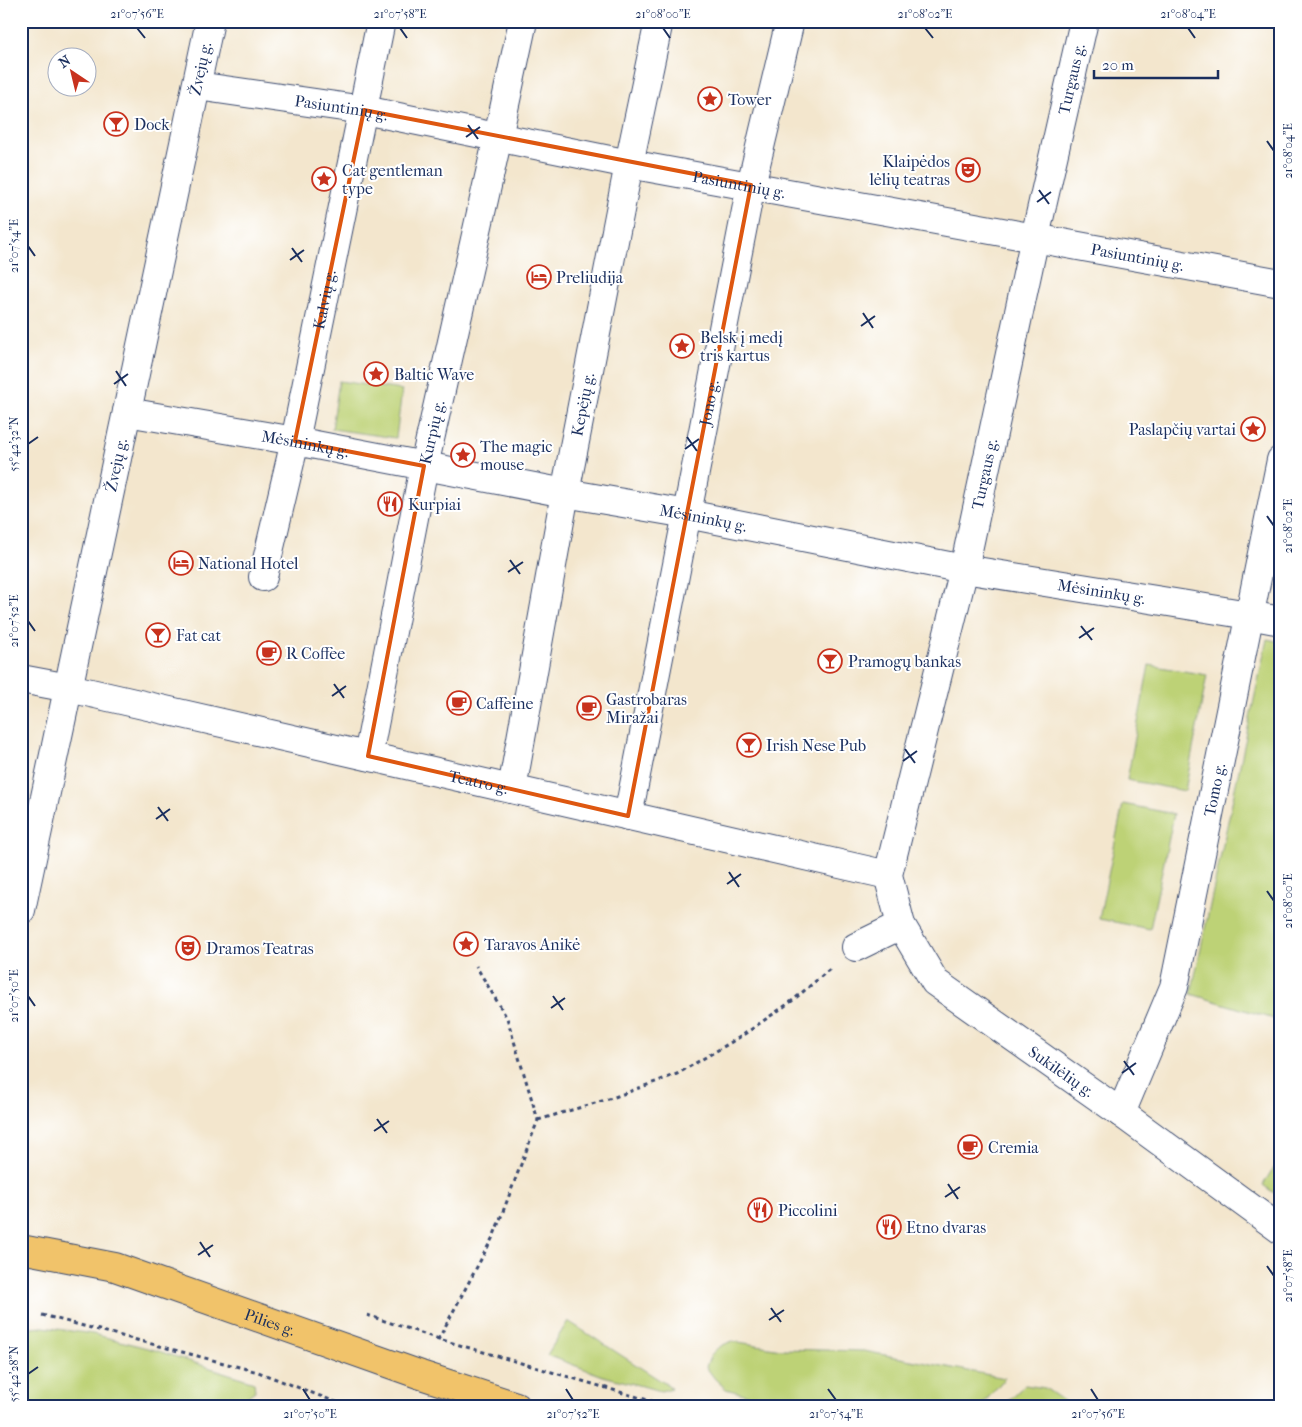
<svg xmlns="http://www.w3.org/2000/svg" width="1302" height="1427" font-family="'IM FELL French Canon',serif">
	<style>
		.grass { fill: #bdd276; stroke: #6c806a }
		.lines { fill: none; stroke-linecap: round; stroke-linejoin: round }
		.street-casing { stroke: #3b4a6f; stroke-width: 30 }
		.primary-casing { stroke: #3b4a6f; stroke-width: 30 }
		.path { stroke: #3b4a6f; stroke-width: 3; stroke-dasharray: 4 4; stroke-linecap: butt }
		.street { stroke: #fff; stroke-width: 28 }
		.primary { stroke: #f1c36a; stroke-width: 28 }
		.marked { fill: none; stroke: #de5710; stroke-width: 4; stroke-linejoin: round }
		.ticks { fill: none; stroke: #1b2f5e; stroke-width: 2 }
		.labels { text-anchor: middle; stroke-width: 4; stroke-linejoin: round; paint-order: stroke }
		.street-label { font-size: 16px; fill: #1b2f5e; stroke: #fff }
		.poi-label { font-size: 16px; fill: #1b2f5e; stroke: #fff; text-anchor: start }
		.neatline { fill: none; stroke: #1b2f5e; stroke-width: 2 }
		.ticks-label { font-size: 12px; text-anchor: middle; fill: #1b2f5e }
	</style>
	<rect width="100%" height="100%" fill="#fff"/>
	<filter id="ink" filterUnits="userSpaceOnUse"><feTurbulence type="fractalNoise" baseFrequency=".02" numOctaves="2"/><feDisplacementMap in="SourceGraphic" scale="10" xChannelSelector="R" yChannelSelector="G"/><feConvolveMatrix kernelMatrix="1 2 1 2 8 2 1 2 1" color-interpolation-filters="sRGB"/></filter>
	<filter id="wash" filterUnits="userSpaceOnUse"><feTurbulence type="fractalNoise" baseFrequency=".0096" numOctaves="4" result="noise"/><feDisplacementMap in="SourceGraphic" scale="20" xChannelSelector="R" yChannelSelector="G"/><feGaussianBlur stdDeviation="1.12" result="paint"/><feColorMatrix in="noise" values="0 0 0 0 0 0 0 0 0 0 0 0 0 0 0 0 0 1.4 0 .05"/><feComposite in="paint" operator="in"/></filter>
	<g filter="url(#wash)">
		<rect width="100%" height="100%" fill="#f3e6cd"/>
		<path class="grass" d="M339 381 402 390 396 438 332 429Z
			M1267 639 1281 642V1021L1191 994Z
			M1149 665 1207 675 1185 791 1127 780Z
			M1123 804 1174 814 1150 929 1099 919Z
			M1281 1155V1198L1263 1185Z
			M568 1321 672 1388 661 1391 603 1376 547 1355Z
			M43 1327 93 1334 155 1350 254 1382 255 1391 234 1406H21V1329Z
			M732 1341 781 1349 864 1351 1005 1378 981 1406H786L726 1389 715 1379 706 1367C712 1350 716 1348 732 1341Z
			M1025 1385 1045 1388 1071 1406H1002Z"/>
	</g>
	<g filter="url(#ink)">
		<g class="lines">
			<g class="street-casing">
				<g id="street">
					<path id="s1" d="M1084 21 1035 237 964 569 888 875 901 925 935 982 1121 1113 1281 1230"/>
					<path id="s2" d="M197 86 364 110 629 164 1281 283"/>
					<path id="s3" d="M127 412 295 441 565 493 687 514 964 569 1249 615 1281 621"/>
					<path id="s4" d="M263 577 295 441 381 21"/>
					<path id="s5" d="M21 679 69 688 888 875"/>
					<path id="s6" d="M368 756 424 466 498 137 523 21"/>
					<path id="s7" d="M512 789 565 493 629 164 659 21"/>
					<path id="s8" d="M628 816 751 185 790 21"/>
					<path id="s9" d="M21 910 210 21"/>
					<path d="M856 947 901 925"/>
					<path id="s10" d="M1121 1113 1174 987 1281 460"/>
				</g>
			</g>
			<g class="primary-casing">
				<g id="primary">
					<path id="s11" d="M21 1249 115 1267 421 1375 516 1406"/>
				</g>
			</g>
			<path class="path" d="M538 1120 612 1098 677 1074 740 1037 792 1001 830 969
				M42 1315 258 1372 346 1406
				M367 1315 439 1339 668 1406
				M438 1340 494 1235 538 1120 507 1018 476 966"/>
			<use href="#street" class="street"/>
			<use href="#primary" class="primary"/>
		</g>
	</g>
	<path class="marked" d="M364 110 751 185 628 816 368 756 424 466 295 441Z"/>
	<path class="ticks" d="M137 28 145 38M400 28 407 38M663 28 670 38M925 28 933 38M1188 28 1195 38M468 125 478 139M466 137 480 127M1267 141 1274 151M1039 190 1049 204M1037 202 1051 192M28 246 35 256M292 248 302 262M290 260 304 250M863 313 873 328M861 326 875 316M116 371 126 386M114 384 128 374M687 437 697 451M28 444 38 437M685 449 699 439M1267 516 1274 526M510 560 520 574M508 572 523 562M28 621 35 631M1081 626 1092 640M1079 638 1094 628M334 684 344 698M332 696 346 686M905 749 915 763M903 761 917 751M158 807 168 821M156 819 170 809M729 872 739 887M727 884 741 874M1267 891 1274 901M28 996 35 1006M553 996 563 1010M551 1008 565 998M1124 1061 1134 1075M1122 1073 1136 1063M377 1119 387 1133M374 1131 389 1121M948 1184 958 1199M945 1197 960 1187M200 1242 210 1257M198 1255 213 1245M1267 1266 1274 1276M771 1308 781 1322M769 1320 784 1310M28 1374 38 1367M303 1389 310 1400M566 1389 573 1400M828 1389 836 1400M1091 1389 1098 1400"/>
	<defs>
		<g id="sight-ring" transform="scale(1.25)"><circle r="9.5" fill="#fff" stroke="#c8321e" stroke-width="1.5"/><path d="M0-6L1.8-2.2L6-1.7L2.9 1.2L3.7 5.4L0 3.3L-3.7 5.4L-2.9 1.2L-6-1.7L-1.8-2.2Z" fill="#c8321e"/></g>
		<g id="bar-ring" transform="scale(1.25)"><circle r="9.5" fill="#fff" stroke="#c8321e" stroke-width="1.5"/><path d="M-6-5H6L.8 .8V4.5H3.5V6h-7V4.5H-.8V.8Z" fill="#c8321e"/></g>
		<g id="theatre-ring" transform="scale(1.25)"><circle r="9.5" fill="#fff" stroke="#c8321e" stroke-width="1.5"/><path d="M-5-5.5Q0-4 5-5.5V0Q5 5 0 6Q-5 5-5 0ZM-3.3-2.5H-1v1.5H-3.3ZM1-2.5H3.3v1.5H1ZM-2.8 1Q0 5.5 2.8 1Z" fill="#c8321e"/></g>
		<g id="hotel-ring" transform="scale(1.25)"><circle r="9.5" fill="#fff" stroke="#c8321e" stroke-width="1.5"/><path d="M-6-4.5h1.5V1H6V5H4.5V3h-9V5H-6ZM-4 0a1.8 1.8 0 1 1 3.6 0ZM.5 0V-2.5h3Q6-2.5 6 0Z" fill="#c8321e"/></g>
		<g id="restaurant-ring" transform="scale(1.25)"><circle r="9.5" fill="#fff" stroke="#c8321e" stroke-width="1.5"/><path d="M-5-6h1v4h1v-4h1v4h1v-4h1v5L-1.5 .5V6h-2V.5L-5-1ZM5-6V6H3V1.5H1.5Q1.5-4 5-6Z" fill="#c8321e"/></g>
		<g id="cafe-ring" transform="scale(1.25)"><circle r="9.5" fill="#fff" stroke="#c8321e" stroke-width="1.5"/><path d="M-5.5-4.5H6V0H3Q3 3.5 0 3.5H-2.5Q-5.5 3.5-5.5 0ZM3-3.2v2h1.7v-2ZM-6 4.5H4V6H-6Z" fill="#c8321e"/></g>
	</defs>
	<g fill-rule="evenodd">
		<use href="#sight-ring" x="710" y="99"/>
		<use href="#bar-ring" x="116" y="124"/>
		<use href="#theatre-ring" x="968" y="170"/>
		<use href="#sight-ring" x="324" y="179"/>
		<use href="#hotel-ring" x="539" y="277"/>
		<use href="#sight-ring" x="682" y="346"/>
		<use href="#sight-ring" x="376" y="374"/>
		<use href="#sight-ring" x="1253" y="429"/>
		<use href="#sight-ring" x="463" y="455"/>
		<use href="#restaurant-ring" x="390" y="504"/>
		<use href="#hotel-ring" x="181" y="563"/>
		<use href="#bar-ring" x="158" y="635"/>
		<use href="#cafe-ring" x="269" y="653"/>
		<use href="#bar-ring" x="830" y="661"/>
		<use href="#cafe-ring" x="459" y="703"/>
		<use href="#cafe-ring" x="589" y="708"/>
		<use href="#bar-ring" x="749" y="745"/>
		<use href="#sight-ring" x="466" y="944"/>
		<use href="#theatre-ring" x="188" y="948"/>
		<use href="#cafe-ring" x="970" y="1147"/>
		<use href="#restaurant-ring" x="760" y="1210"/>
		<use href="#restaurant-ring" x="889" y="1227"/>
	</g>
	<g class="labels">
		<g class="street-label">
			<text dy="6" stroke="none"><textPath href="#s9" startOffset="860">Žvejų g.</textPath></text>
			<text transform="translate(1071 79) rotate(-77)" y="6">Turgaus g.</text>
			<text dy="6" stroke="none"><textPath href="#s2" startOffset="146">Pasiuntinių g.</textPath></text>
			<text dy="6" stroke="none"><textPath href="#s2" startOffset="551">Pasiuntinių g.</textPath></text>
			<text dy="6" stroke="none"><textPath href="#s2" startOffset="956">Pasiuntinių g.</textPath></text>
			<text dy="6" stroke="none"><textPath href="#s4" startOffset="284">Kalvių g.</textPath></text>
			<text dy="6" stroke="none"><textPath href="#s8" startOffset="421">Jono g.</textPath></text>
			<text dy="6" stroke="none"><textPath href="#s7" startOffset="391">Kepėjų g.</textPath></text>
			<text dy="6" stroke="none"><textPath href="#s6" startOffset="330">Kurpių g.</textPath></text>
			<text dy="6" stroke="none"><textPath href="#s3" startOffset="181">Mėsininkų g.</textPath></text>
			<text dy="6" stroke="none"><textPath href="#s9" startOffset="455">Žvejų g.</textPath></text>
			<text transform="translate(984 474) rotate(-78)" y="6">Turgaus g.</text>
			<text dy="6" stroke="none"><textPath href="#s3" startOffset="586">Mėsininkų g.</textPath></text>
			<text dy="6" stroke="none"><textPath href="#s3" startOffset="991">Mėsininkų g.</textPath></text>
			<text dy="6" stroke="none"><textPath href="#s5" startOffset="469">Teatro g.</textPath></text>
			<text dy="6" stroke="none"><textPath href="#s10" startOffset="338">Tomo g.</textPath></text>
			<text dy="6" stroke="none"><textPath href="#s1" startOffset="1149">Sukilėlių g.</textPath></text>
			<text dy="6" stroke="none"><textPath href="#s11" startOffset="260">Pilies g.</textPath></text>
		</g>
		<g class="poi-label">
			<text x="728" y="105">Tower</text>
			<text x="134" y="130">Dock</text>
			<text x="950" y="167" text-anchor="end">Klaipėdos<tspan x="950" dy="18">lėlių teatras</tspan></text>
			<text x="342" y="176">Cat gentleman<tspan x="342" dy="18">type</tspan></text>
			<text x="556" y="283">Preliudija</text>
			<text x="700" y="343">Belsk į medį<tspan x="700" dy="18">tris kartus</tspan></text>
			<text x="394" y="380">Baltic Wave</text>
			<text x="1236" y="435" text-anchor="end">Paslapčių vartai</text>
			<text x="480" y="452">The magic<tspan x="480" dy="18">mouse</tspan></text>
			<text x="408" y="510">Kurpiai</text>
			<text x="198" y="569">National Hotel</text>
			<text x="176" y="641">Fat cat</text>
			<text x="286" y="659">R Coffee</text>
			<text x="848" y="667">Pramogų bankas</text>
			<text x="606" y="705">Gastrobaras<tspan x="606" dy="18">Miražai</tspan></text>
			<text x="476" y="709">Caffeine</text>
			<text x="766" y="751">Irish Nese Pub</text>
			<text x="484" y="950">Taravos Anikė</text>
			<text x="206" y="954">Dramos Teatras</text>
			<text x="988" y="1153">Cremia</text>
			<text x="778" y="1216">Piccolini</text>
			<text x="906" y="1233">Etno dvaras</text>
		</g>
	</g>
	<rect width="1302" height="1427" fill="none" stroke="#fff" stroke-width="55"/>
	<g transform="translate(72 72) rotate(325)"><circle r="24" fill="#ffffff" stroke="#a4acbf"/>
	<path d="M0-4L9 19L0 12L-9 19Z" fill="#c8321e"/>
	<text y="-8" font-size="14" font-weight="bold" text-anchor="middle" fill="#1b2f5e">N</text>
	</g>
	<path d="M1094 70v8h124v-8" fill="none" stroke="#1b2f5e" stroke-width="2.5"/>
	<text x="1102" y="70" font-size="15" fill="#1b2f5e" stroke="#ffffff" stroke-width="4" paint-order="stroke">20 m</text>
	<rect x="28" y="28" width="1246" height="1372" class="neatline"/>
	<g class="ticks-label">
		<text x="137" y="18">21°07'56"E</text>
		<text x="400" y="18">21°07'58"E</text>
		<text x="663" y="18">21°08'00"E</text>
		<text x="925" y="18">21°08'02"E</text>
		<text x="1188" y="18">21°08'04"E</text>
		<text transform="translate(1288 151) rotate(-90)" y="4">21°08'04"E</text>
		<text transform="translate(14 246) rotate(-90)" y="4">21°07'54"E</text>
		<text transform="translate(14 444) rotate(-90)" y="4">55°42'32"N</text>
		<text transform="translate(1288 526) rotate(-90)" y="4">21°08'02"E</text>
		<text transform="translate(14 621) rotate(-90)" y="4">21°07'52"E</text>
		<text transform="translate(1288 901) rotate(-90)" y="4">21°08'00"E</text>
		<text transform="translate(14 996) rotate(-90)" y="4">21°07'50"E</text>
		<text transform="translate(1288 1276) rotate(-90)" y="4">21°07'58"E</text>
		<text transform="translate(14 1374) rotate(-90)" y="4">55°42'28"N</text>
		<text x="310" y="1418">21°07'50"E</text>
		<text x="573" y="1418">21°07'52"E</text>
		<text x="836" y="1418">21°07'54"E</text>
		<text x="1098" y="1418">21°07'56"E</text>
	</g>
</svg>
